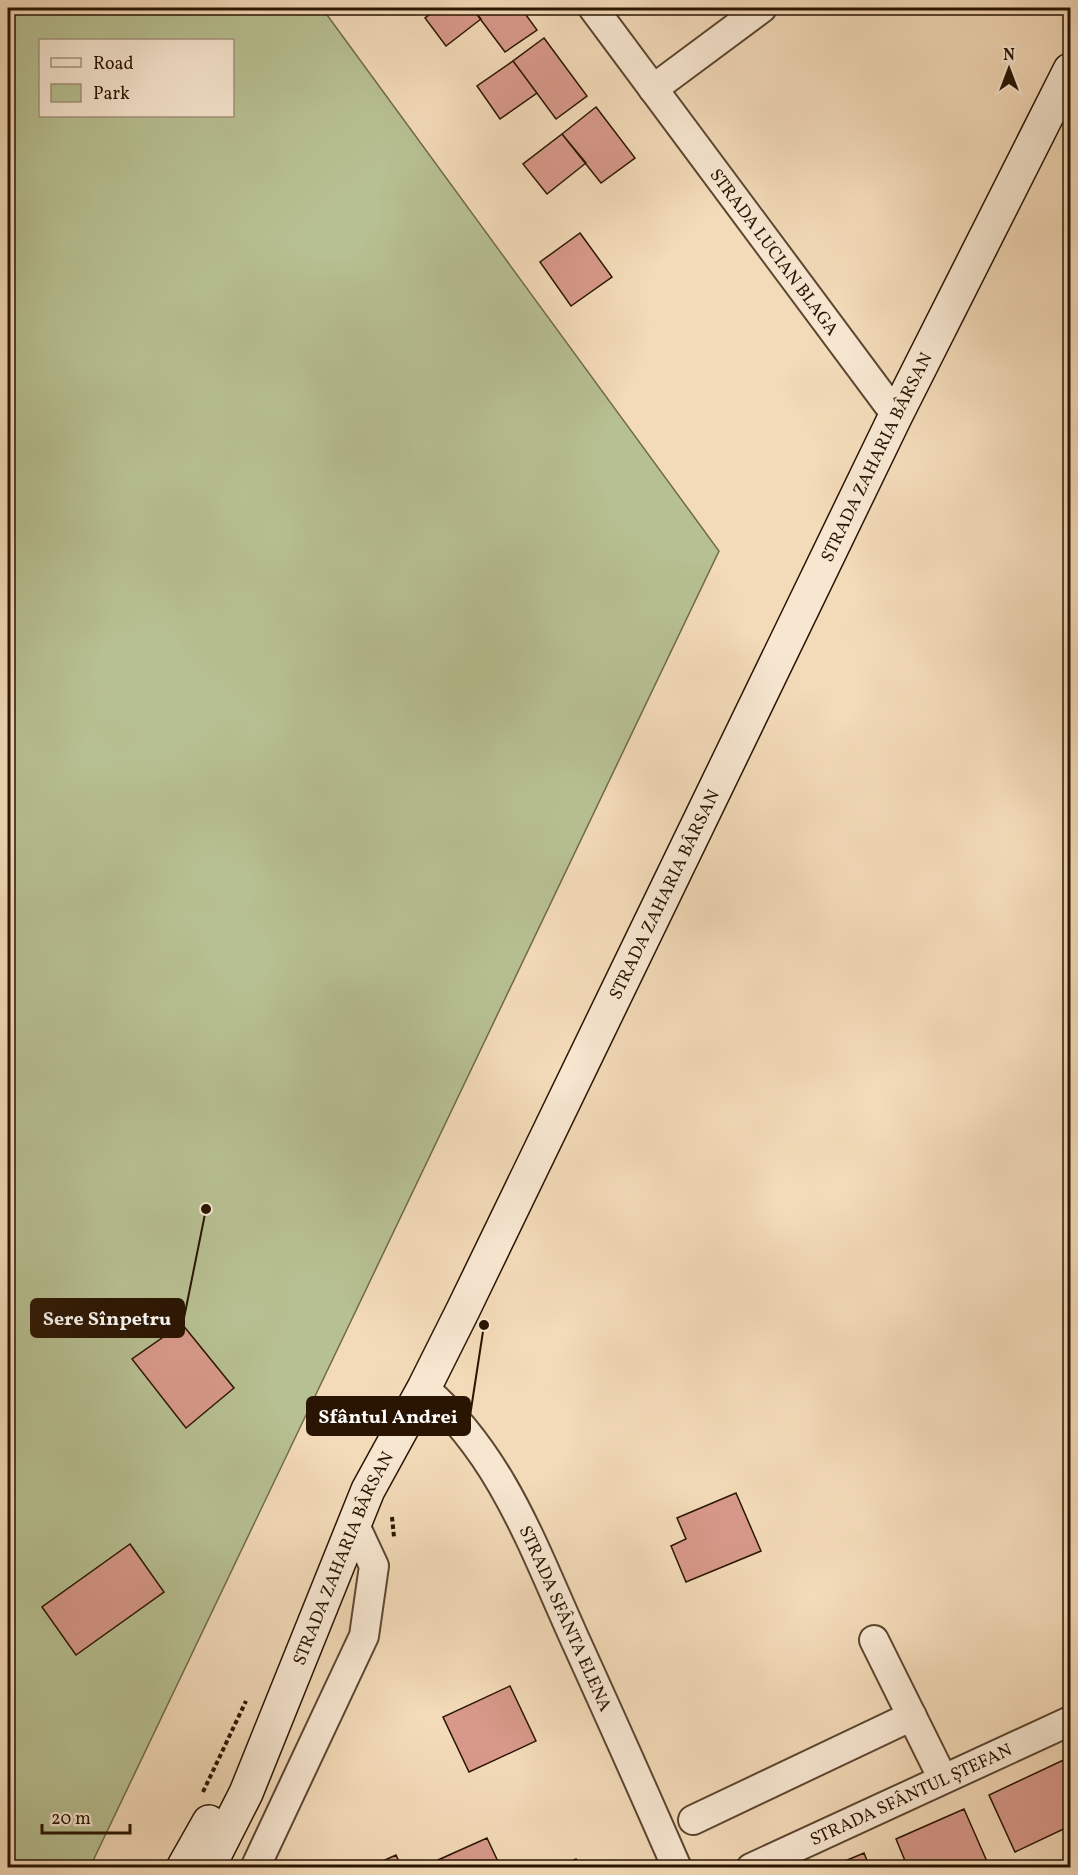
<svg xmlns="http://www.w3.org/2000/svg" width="1078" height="1875" font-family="Vollkorn,serif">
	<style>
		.green { fill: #b7c092; stroke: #706a4a; stroke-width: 1.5; fill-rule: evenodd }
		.building { fill: #d8998a; stroke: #2a1502; stroke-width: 1.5 }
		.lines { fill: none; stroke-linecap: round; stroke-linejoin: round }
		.street-casing { stroke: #5c4630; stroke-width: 32 }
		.secondary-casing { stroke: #2a1502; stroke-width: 36 }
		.path { stroke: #2a1502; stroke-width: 4; stroke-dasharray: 4.5 3; stroke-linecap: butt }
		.street { stroke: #f7e7d1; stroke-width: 28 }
		.secondary { stroke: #f7e7d1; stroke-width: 33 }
		.labels { text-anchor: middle; stroke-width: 6; stroke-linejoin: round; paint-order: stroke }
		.street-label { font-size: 18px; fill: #2a1502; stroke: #f7e7d1 }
		.leader { fill: none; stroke: #2a1502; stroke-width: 2 }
		.callout-dot { fill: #2a1502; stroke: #f7e7d1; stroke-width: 2 }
		.callout { fill: #2a1502; stroke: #2a1502; stroke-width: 2 }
		.callout-label { font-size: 20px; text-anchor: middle; font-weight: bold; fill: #fff }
	</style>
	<rect width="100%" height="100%" fill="#f3dab8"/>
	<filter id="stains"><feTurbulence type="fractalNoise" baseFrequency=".00333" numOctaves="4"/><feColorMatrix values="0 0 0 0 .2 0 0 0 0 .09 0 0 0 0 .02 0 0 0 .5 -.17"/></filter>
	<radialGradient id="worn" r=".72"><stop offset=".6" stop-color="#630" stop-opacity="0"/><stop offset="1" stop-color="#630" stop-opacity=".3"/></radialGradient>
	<path class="green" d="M8 8H322L719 551 90 1867 8 1868ZM40 40H232V116H40Z"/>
	<path class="building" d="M438 8H472L481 19 446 46 425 18Z
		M472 8H521L537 30 505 52Z
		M544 38 587 96 556 119 513 61Z
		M513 61 537 93 500 119 477 86Z
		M596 107 635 158 601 183 562 134Z
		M562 134 586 163 547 194 523 164Z
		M580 233 612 277 571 306 540 262Z
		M182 1324 234 1388 186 1428 132 1359Z
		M736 1493 761 1551 686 1582 671 1546 686 1539 677 1518Z
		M130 1544 164 1592 76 1655 42 1607Z
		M510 1686 536 1741 469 1772 443 1717Z
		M1070 1757V1826L1015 1852 989 1795Z
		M964 1809 989 1866 908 1868 896 1839Z
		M487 1838 501 1868H441L438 1860Z
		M864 1853 870 1868H829L833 1866Z
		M396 1855 402 1868H367Z
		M576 1859 580 1868H558Z"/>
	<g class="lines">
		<g class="street-casing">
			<g id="street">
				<path id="s1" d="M593 8 896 415"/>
				<path d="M653 89 762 8"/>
				<path id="s2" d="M424 1388C501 1455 532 1544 573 1635 608 1712 643 1790 677 1868"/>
				<path d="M874 1640 943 1779"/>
				<path d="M693 1820 912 1716"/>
				<path d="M255 1868 364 1636 374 1566 354 1523"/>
				<path id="s3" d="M751 1868 1070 1721"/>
			</g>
		</g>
		<g class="secondary-casing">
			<g id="secondary">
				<path d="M183 1868 209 1822"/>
				<path id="s4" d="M208 1868 246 1793 368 1490 424 1388 463 1310 896 415 1070 70"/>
			</g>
		</g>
		<path class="path" d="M392 1517 394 1537
			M203 1792 246 1701"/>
		<use href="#street" class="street"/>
		<use href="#secondary" class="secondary"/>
	</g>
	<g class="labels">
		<g class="street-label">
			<text dy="6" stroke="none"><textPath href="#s1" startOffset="304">STRADA LUCIAN BLAGA</textPath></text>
			<text dy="6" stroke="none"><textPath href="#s4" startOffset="1562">STRADA ZAHARIA BÂRSAN</textPath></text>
			<text dy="6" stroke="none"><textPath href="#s4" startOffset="1076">STRADA ZAHARIA BÂRSAN</textPath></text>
			<text dy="6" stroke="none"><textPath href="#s4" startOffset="338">STRADA ZAHARIA BÂRSAN</textPath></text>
			<text dy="6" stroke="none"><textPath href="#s2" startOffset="273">STRADA SFÂNTA ELENA</textPath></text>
			<text dy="6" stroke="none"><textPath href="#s3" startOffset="176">STRADA SFÂNTUL ȘTEFAN</textPath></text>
		</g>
	</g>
	<path class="leader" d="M206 1209L184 1318M484 1325L470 1416"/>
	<g class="callout-dot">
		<circle cx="206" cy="1209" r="6"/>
		<circle cx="484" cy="1325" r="6"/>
	</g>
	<g class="callout">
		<rect x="31" y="1299" width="153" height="38" rx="6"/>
		<rect x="307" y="1397" width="163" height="38" rx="6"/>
	</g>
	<g class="callout-label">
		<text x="107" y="1325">Sere Sînpetru</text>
		<text x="388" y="1423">Sfântul Andrei</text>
	</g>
	<rect width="1078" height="1875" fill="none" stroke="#f3dab8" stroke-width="30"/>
	<rect x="9" y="9" width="1060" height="1857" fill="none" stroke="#2a1502" stroke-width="3"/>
	<rect x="15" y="15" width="1048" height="1845" fill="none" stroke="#2a1502" stroke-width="1.5"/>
	<rect x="39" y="39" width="195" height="78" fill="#f7e7d1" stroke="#a5937e" stroke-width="1.5"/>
	<rect x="51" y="58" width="30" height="9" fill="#f7e7d1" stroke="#a5937e" stroke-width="1.5"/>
	<text x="93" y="69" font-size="18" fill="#2a1502">Road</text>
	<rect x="51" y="84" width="30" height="18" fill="#b7c092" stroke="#a5937e" stroke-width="1.5"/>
	<text x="93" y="99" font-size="18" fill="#2a1502">Park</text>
	<g transform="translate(1009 69)" stroke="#f7e7d1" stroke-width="4.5" paint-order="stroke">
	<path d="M0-4.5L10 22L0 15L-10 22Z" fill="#2a1502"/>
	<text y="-9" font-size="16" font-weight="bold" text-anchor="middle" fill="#2a1502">N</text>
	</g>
	<path d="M42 1824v9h88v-9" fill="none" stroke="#2a1502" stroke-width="3"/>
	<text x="51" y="1824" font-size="18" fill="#2a1502" stroke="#f7e7d1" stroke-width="4.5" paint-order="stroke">20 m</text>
	<rect width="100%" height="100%" filter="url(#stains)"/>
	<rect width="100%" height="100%" fill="url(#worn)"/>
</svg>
